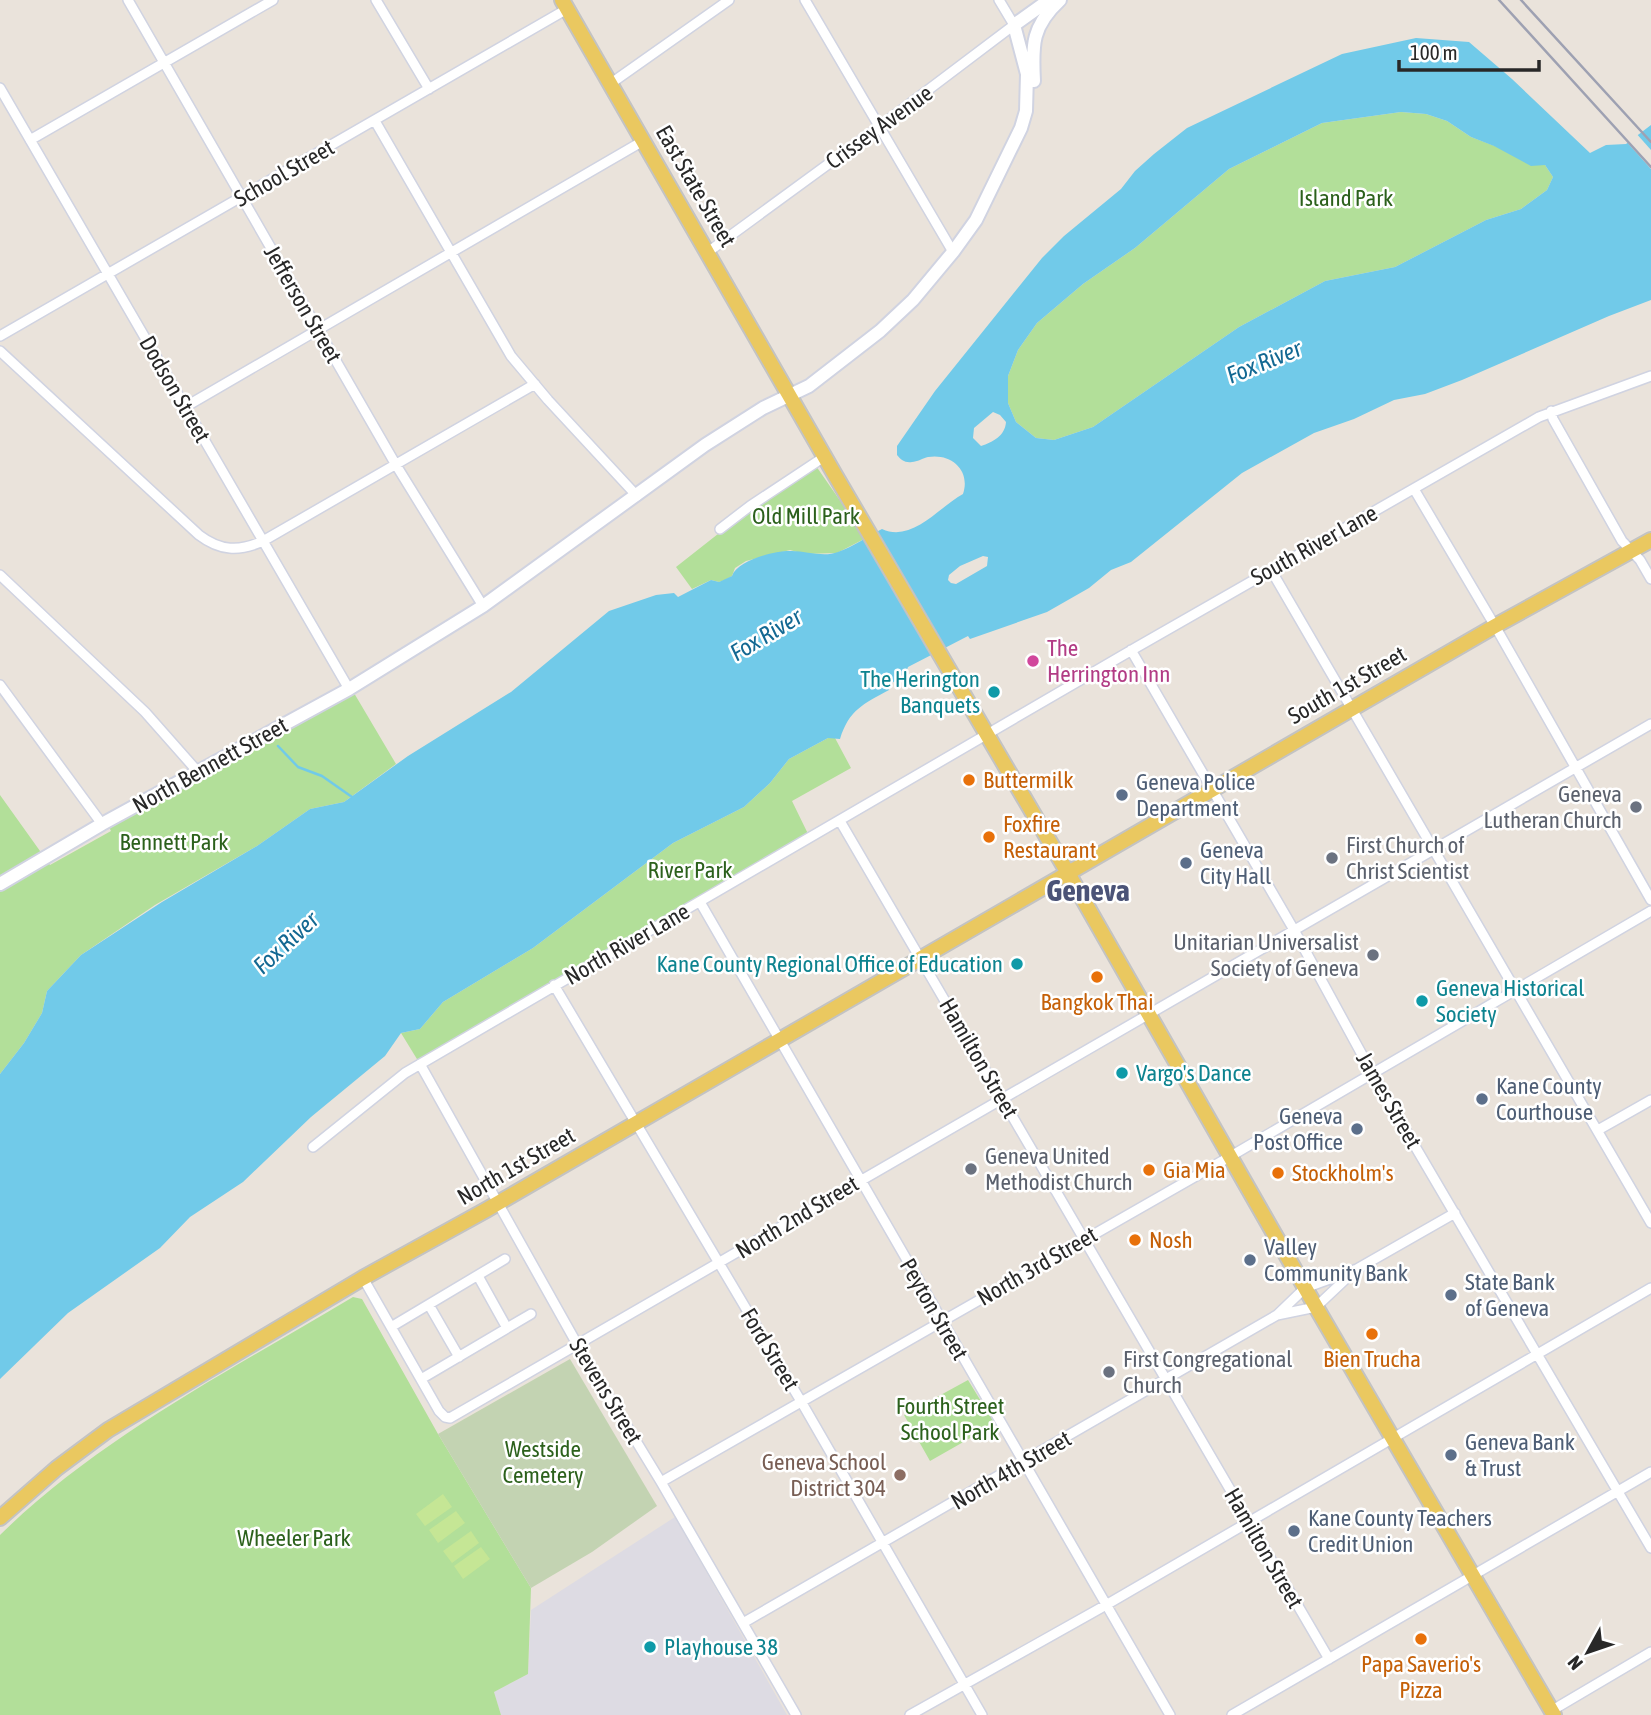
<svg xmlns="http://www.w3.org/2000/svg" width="1651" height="1715" font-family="'Asap Condensed',sans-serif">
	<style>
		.industrial { fill: #dddbe3 }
		.green { fill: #b2df99 }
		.cemetery { fill: #c3d3b2 }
		.pitch { fill: #c5e695 }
		.water { fill: #71cae9; fill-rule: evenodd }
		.pier { fill: #eae3db }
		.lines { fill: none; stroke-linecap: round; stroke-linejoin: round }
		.stream { stroke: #71cae9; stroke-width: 2.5 }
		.street-casing { stroke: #d0d3e1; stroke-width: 12 }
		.secondary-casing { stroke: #d0d3e1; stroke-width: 16 }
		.primary-casing { stroke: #c3c3c3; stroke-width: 18 }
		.street { stroke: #fff; stroke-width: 9 }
		.secondary { stroke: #fff; stroke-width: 12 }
		.primary { stroke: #eac860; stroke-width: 14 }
		.rail { stroke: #9ea1b2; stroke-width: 2.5 }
		.hotel-dot { fill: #d1479c; stroke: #fff; stroke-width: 2.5 }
		.culture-dot { fill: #0f9aa8; stroke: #fff; stroke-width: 2.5 }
		.food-dot { fill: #e8710a; stroke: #fff; stroke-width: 2.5 }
		.service-dot { fill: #5c6f8a; stroke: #fff; stroke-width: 2.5 }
		.worship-dot { fill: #6b7280; stroke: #fff; stroke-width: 2.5 }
		.education-dot { fill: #8d6e63; stroke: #fff; stroke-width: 2.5 }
		.labels { text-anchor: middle; stroke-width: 5; stroke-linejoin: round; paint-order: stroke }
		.street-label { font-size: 23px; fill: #282828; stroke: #fff }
		.park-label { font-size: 23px; fill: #2c611c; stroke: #fff }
		.hotel-label { font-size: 23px; fill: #b23c85; stroke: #fff; text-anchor: start }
		.culture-label { font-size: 23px; fill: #0d838f; stroke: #fff; text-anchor: start }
		.food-label { font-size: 23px; fill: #c56008; stroke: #fff; text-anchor: start }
		.service-label { font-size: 23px; fill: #4e5e75; stroke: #fff; text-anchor: start }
		.worship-label { font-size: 23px; fill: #5b616d; stroke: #fff; text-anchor: start }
		.education-label { font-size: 23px; fill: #785e54; stroke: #fff; text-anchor: end }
		.water-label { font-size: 24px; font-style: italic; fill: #136892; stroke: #fff }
		.district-label { font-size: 30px; font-weight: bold; fill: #4b5377; stroke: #fff }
	</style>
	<rect width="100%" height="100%" fill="#eae3db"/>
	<path class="industrial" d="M675 1517 787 1715H501L494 1692 528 1674 531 1610Z"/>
	<path class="green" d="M1401 112 1426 114 1447 121 1471 137 1545 165 1553 177 1547 190 1521 209 1486 220 1395 267 1325 281 1239 327 1093 427 1054 440 1036 438 1016 422 1008 403V376L1018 350 1037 323 1083 284 1135 248 1229 169 1322 123Z
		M816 466 866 538 837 553 804 554 790 550 746 561 735 568 732 576 725 580 719 582 711 580 692 589 676 567 751 508Z
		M354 693 396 764 344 802 310 809 257 846 155 905 81 955 47 991 42 1013 24 1043 0 1074V795L50 865 111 831 108 825Z
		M828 738H835L851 768 792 801 810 838 420 1064 401 1033 420 1029 443 1002 533 948 673 843 744 807 770 783 789 759Z
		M353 1297 362 1299 438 1434 531 1588 528 1674 494 1692 501 1715H0V1535C101 1436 233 1369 353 1297Z
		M968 1380 995 1424 930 1461 904 1415Z"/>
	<path class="cemetery" d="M570 1359 657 1506 592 1552 531 1588 438 1434Z"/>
	<path class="pitch" d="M443 1494 452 1507 425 1526 416 1514Z
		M456 1511 465 1523 438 1543 429 1530Z
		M471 1531 479 1543 452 1563 443 1551Z
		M481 1547 490 1559 463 1579 454 1566Z"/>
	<path class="water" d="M1416 38 1469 42 1512 79 1590 153 1606 145 1626 144 1651 125V300L1609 316 1462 380 1425 394 1394 400 1354 419 1314 433 1242 473 1131 562 1111 570 1089 588 1047 612 970 639 968 636 908 667 905 675 887 686 889 690C863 704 849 710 840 739L828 738 789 759 770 783 744 807 673 843 533 948 443 1002 420 1029 401 1033 385 1056 311 1117 243 1182 190 1217 160 1248 68 1313 0 1379V1074L24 1043 42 1013 47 991 81 955 162 902 257 846 310 809 344 802 408 756 511 692 609 611 656 595 674 593 678 597 711 580 719 582 732 576C737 561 773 551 789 551 805 550 822 558 838 552 853 547 868 536 882 529 912 543 939 507 963 494 971 470 951 453 928 457 923 458 917 462 912 462 905 463 901 460 897 455V446L935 391 1042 258 1064 236 1121 189 1135 171 1154 154 1187 128 1342 54ZM1401 112 1426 114 1447 121 1471 137 1494 146 1531 166 1545 165 1553 177 1547 190 1521 209 1486 220 1395 267 1325 281 1239 327 1093 427 1054 440 1036 438 1016 422 1008 403V376L1018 350 1037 323 1083 284 1135 248 1229 169 1322 123ZM993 412 1000 415 1006 422C1005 436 993 442 981 446L973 438 974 428ZM983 556 988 557 987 566 956 584 951 583 948 580 949 575 960 566Z"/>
	<path class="pier" d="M1635 132 1651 150V169L1625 140Z"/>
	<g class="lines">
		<path class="stream" d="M278 746 298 767 322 776 352 797"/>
		<g class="street-casing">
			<path id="street" d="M128 0 396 465 483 606
				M376 0 429 89
				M805 0 953 252
				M610 84 729 0
				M0 88 349 689
				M375 121 511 356 548 400 637 496
				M30 140 273 0
				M708 252 879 127 1014 25 999 0
				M0 336 567 9
				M0 351 199 535C220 551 239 552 263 541L535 384
				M185 407 643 141
				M1551 411 1553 419 1622 541 1640 560 1651 579
				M1414 489 1495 626 1651 900
				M720 529 750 506 824 457
				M1271 570 1651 1223
				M0 575 145 712 198 772
				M1131 650 1294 930 1372 1073 1651 1548
				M0 685 102 824
				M840 821 1329 1659
				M700 902 1170 1715
				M554 985 802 1403 982 1715
				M420 1064 577 1344 661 1482 796 1715
				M1598 1130 1651 1100
				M313 1147 405 1073 1137 647 1539 417 1651 376
				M478 1276 507 1328
				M363 1278 439 1411 445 1417 450 1418 1651 724
				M429 1305 459 1357
				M1277 1315 1316 1307 1350 1275
				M391 1327 505 1259
				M421 1379 531 1314
				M661 1482 1231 1156 1651 911
				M743 1623 1277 1315 1305 1288 1357 1269 1455 1213
				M1551 1711 1651 1652
				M910 1715 1106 1605 1651 1288
				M1232 1715 1651 1472"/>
		</g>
		<g class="secondary-casing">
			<path id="secondary" d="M1034 81C1032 44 1032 26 1060 0
				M0 884 102 824 349 689 483 606 705 445 763 408 809 386 880 331 913 300 953 252 976 220 1021 128 1026 111 1027 74 1014 25 1049 0"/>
		</g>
		<g class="primary-casing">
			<path id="primary" d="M562 0 835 475 1068 873 1316 1307 1554 1715
				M0 1518 57 1468 108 1430 363 1278 486 1210 1495 626 1651 540"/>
		</g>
		<use href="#street" class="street"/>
		<use href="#secondary" class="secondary"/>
		<use href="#primary" class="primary"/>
		<path class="rail" d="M1499 0 1651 167
			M1521 0 1651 142"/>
	</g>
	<circle class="hotel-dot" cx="1033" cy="661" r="7"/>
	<g class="culture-dot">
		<circle cx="994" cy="692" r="7"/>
		<circle cx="1017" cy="964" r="7"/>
		<circle cx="1422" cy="1001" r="7"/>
		<circle cx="1122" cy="1073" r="7"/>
		<circle cx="650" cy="1647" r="7"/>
	</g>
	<g class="food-dot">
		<circle cx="969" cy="780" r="7"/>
		<circle cx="989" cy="837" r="7"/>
		<circle cx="1097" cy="977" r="7"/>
		<circle cx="1149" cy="1170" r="7"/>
		<circle cx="1278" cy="1173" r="7"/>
		<circle cx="1135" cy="1240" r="7"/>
		<circle cx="1372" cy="1334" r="7"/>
		<circle cx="1421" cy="1639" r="7"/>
	</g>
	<g class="service-dot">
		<circle cx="1122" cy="795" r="7"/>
		<circle cx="1186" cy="863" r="7"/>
		<circle cx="1482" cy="1099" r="7"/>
		<circle cx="1357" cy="1129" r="7"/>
		<circle cx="1250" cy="1260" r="7"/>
		<circle cx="1451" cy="1295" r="7"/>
		<circle cx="1451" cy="1455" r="7"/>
		<circle cx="1294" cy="1531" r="7"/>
	</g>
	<g class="worship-dot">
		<circle cx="1636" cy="807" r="7"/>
		<circle cx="1332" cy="858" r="7"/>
		<circle cx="1373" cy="955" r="7"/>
		<circle cx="971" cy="1169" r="7"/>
		<circle cx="1109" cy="1372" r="7"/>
	</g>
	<circle class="education-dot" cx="900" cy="1475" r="7"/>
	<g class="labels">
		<g class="street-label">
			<text transform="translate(879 127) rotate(-36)" y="8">Crissey Avenue</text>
			<text transform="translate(284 173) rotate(-30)" y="8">School Street</text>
			<text transform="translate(696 186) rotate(60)" y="8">East State Street</text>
			<text transform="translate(303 304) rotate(60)" y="8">Jefferson Street</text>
			<text transform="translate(175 389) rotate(60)" y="8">Dodson Street</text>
			<text transform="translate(1314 545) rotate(-29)" y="8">South River Lane</text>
			<text transform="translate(1347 685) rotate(-30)" y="8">South 1st Street</text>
			<text transform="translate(210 765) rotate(-29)" y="8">North Bennett Street</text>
			<text transform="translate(627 944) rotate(-30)" y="8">North River Lane</text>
			<text transform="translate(979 1058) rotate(60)" y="8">Hamilton Street</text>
			<text transform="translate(1389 1100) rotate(60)" y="8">James Street</text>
			<text transform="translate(516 1166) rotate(-30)" y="8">North 1st Street</text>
			<text transform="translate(797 1217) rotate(-31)" y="8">North 2nd Street</text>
			<text transform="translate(1037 1266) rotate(-30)" y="8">North 3rd Street</text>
			<text transform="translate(934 1309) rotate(60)" y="8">Peyton Street</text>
			<text transform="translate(770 1349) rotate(59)" y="8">Ford Street</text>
			<text transform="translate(606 1391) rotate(59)" y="8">Stevens Street</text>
			<text transform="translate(1011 1470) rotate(-30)" y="8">North 4th Street</text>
			<text transform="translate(1264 1548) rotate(60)" y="8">Hamilton Street</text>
		</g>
		<g class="park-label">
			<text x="1346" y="206">Island Park</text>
			<text x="806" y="524">Old Mill Park</text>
			<text x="174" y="850">Bennett Park</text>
			<text x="690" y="878">River Park</text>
			<text x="950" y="1414">Fourth Street<tspan x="950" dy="26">School Park</tspan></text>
			<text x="543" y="1457">Westside<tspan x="543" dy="26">Cemetery</tspan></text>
			<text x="294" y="1546">Wheeler Park</text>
		</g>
		<g class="hotel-label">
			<text x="1047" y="656">The<tspan x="1047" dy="26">Herrington Inn</tspan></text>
		</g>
		<g class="culture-label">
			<text x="980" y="687" text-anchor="end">The Herington<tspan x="980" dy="26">Banquets</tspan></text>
			<text x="1003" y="972" text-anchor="end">Kane County Regional Office of Education</text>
			<text x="1436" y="996">Geneva Historical<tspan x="1436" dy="26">Society</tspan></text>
			<text x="1136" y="1081">Vargo's Dance</text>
			<text x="664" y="1655">Playhouse 38</text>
		</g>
		<g class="food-label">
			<text x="983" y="788">Buttermilk</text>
			<text x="1003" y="832">Foxfire<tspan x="1003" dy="26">Restaurant</tspan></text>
			<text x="1097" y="1010" text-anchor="middle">Bangkok Thai</text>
			<text x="1163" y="1178">Gia Mia</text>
			<text x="1292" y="1181">Stockholm's</text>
			<text x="1149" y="1248">Nosh</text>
			<text x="1372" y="1367" text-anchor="middle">Bien Trucha</text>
			<text x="1421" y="1672" text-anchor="middle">Papa Saverio's<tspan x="1421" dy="26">Pizza</tspan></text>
		</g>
		<g class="service-label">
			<text x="1136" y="790">Geneva Police<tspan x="1136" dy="26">Department</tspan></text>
			<text x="1200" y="858">Geneva<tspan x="1200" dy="26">City Hall</tspan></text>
			<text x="1496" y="1094">Kane County<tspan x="1496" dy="26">Courthouse</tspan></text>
			<text x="1343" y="1124" text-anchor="end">Geneva<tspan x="1343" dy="26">Post Office</tspan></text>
			<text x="1264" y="1255">Valley<tspan x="1264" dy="26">Community Bank</tspan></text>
			<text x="1465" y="1290">State Bank<tspan x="1465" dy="26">of Geneva</tspan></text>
			<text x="1465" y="1450">Geneva Bank<tspan x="1465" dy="26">&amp; Trust</tspan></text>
			<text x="1308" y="1526">Kane County Teachers<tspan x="1308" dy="26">Credit Union</tspan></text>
		</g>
		<g class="worship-label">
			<text x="1622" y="802" text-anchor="end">Geneva<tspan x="1622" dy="26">Lutheran Church</tspan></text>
			<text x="1346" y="853">First Church of<tspan x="1346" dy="26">Christ Scientist</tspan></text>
			<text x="1359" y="950" text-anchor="end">Unitarian Universalist<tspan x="1359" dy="26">Society of Geneva</tspan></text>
			<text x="985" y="1164">Geneva United<tspan x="985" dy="26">Methodist Church</tspan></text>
			<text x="1123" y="1367">First Congregational<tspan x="1123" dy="26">Church</tspan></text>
		</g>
		<g class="education-label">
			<text x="886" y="1470">Geneva School<tspan x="886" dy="26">District 304</tspan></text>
		</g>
		<g class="water-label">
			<text transform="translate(1264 362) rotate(-22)" y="8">Fox River</text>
			<text transform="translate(766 635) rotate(-31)" y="8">Fox River</text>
			<text transform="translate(286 943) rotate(-43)" y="8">Fox River</text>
		</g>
		<g class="district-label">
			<text x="1088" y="901">Geneva</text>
		</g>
	</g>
	<g transform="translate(1588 1652) rotate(230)" stroke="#ffffff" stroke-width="5" paint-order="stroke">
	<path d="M0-5L12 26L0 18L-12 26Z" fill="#282828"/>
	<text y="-10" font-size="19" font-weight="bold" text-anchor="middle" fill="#282828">N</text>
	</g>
	<path d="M1399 60v10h140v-10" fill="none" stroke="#282828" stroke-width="3.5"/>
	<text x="1410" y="60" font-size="21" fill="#282828" stroke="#ffffff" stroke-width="5" paint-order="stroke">100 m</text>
</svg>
